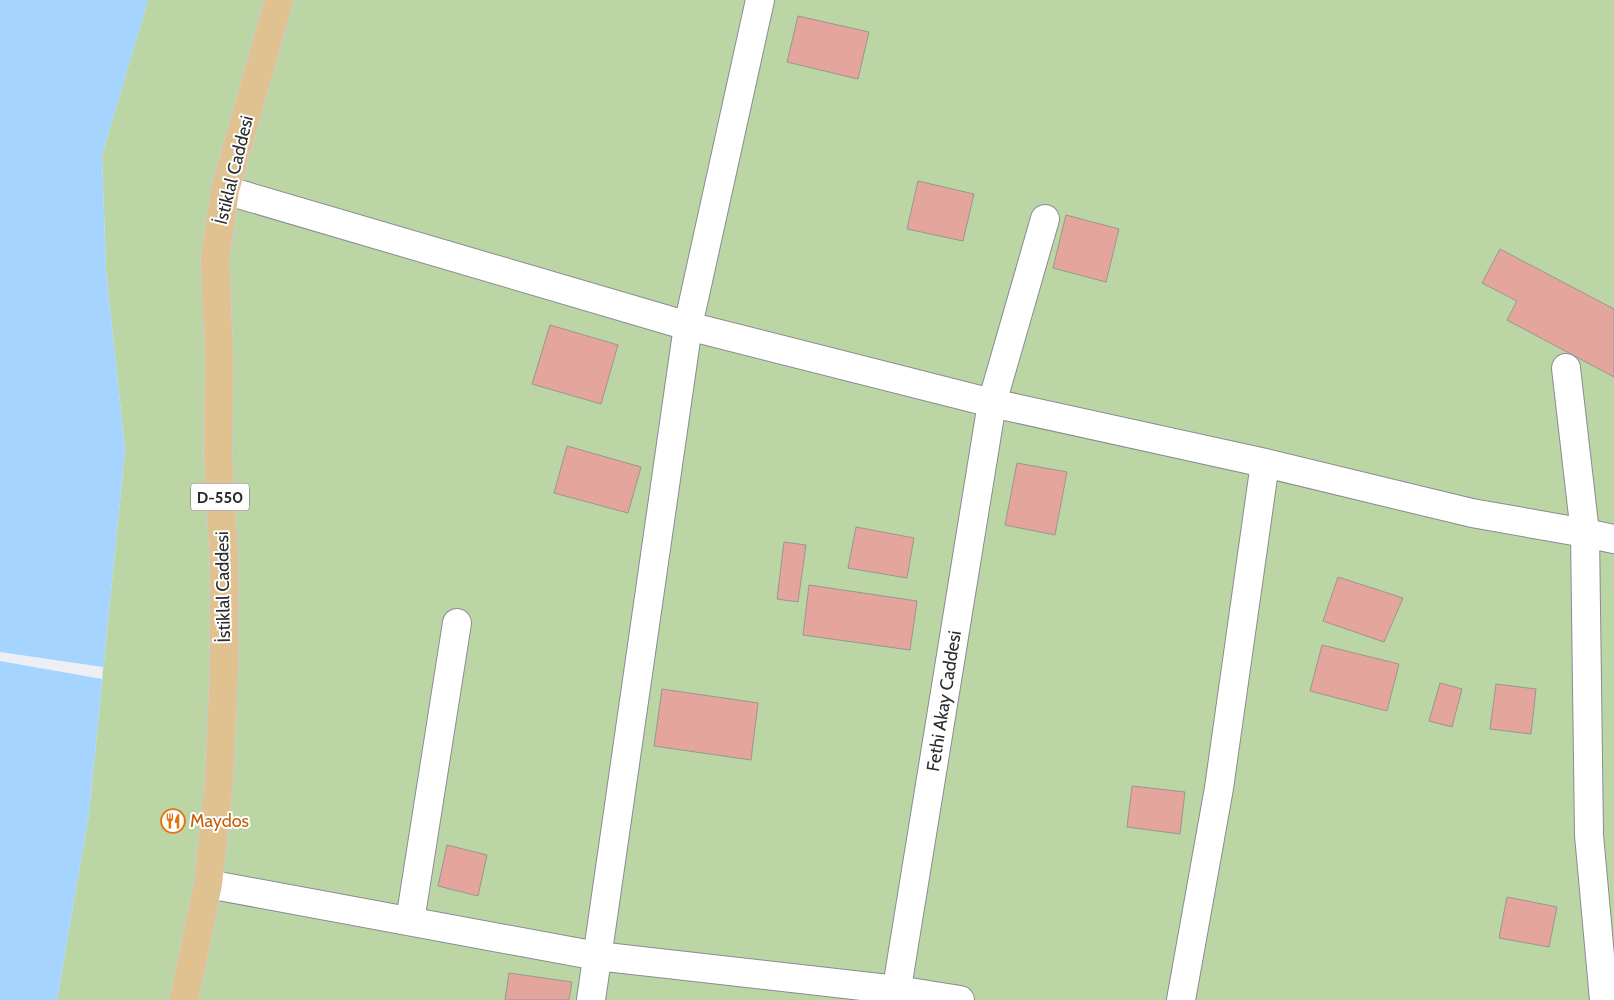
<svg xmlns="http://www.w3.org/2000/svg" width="1614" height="1000" font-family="Cabin,sans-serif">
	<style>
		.green { fill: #bbd5a5 }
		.water { fill: #a5d5fe }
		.pier { fill: #eceff3 }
		.building { fill: #e4a69c; stroke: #9a9594 }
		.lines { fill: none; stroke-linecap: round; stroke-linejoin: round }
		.minor-casing { stroke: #898c90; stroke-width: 30 }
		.major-casing { stroke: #cccccd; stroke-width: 30 }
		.minor { stroke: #fff; stroke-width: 28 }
		.major { stroke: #dfc28f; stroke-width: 28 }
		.labels { text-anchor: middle; stroke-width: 4; stroke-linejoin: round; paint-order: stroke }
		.shield { fill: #fff; stroke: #6b6b6d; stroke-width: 1 }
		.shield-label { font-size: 16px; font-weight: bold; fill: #2b2c2e }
		.street-label { font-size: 18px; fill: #2b2c2e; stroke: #fff }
		.food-label { font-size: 18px; fill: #c56008; stroke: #fff; text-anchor: start }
	</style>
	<rect width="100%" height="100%" fill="#eceff3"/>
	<path class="green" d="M148 0H1614V1000H57L89 814 125 450 106 270 102 155Z"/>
	<path class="water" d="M0 0H148L102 155 106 270 125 450 89 814 57 1000H0Z"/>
	<path class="pier" d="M0 652 103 667 102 679 0 661Z"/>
	<path class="building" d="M798 16 869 32 858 79 787 62Z
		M918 181 974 194 963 241 907 229Z
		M1066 215 1119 229 1106 282 1053 268Z
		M1500 249 1614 309V377L1507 320 1517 301 1482 283Z
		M550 325 618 345 601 404 532 384Z
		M567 446 641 467 628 513 554 493Z
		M1017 463 1067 472 1055 535 1005 525Z
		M856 527 914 538 907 578 848 568Z
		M784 542 806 545 798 602 777 599Z
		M1338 577 1403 598 1384 642 1323 621Z
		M809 585 917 601 910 650 803 635Z
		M1322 645 1399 664 1387 711 1310 691Z
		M1440 683 1462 689 1452 727 1429 721Z
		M1496 684 1536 689 1531 734 1490 729Z
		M662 689 758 703 751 760 654 746Z
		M1132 786 1185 792 1180 834 1127 827Z
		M447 845 487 855 478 896 438 886Z
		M1507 897 1557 907 1549 947 1499 938Z
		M509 973 572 982 569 1000H505Z"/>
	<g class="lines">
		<g class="minor-casing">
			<path id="minor" d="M225 190 688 326 992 403 1265 463 1472 513 1585 533 1589 835 1604 1000
				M1566 368 1585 533 1614 539
				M208 884 597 956 897 990 960 1000
				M410 921 457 623
				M591 1000 688 326 760 0
				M895 1000 992 403 1045 219
				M1181 1000 1219 788 1265 463"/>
		</g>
		<g class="major-casing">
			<path id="major" d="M184 1000 208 884 219 781 224 669V561L218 454 219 355 215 258 225 190 279 0"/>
		</g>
		<use href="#minor" class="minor"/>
		<use href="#major" class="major"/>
	</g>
	<defs>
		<g id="restaurant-ring" transform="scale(1.25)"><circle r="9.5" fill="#fff" stroke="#e8710a" stroke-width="1.5"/><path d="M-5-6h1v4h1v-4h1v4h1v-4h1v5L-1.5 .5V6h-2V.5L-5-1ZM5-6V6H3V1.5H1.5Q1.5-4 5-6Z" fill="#e8710a"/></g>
	</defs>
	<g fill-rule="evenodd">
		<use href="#restaurant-ring" x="173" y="821"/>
	</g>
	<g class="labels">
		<rect class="shield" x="191" y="483.5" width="58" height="27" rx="4"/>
		<g class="shield-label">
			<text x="220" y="503">D-550</text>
		</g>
		<g class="street-label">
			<text transform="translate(234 170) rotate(-76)" y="6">İstiklal Caddesi</text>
			<text transform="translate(223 587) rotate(-91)" y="6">İstiklal Caddesi</text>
			<text transform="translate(944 701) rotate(-81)" y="6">Fethi Akay Caddesi</text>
		</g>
		<g class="food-label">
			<text x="190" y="827">Maydos</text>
		</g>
	</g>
</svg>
